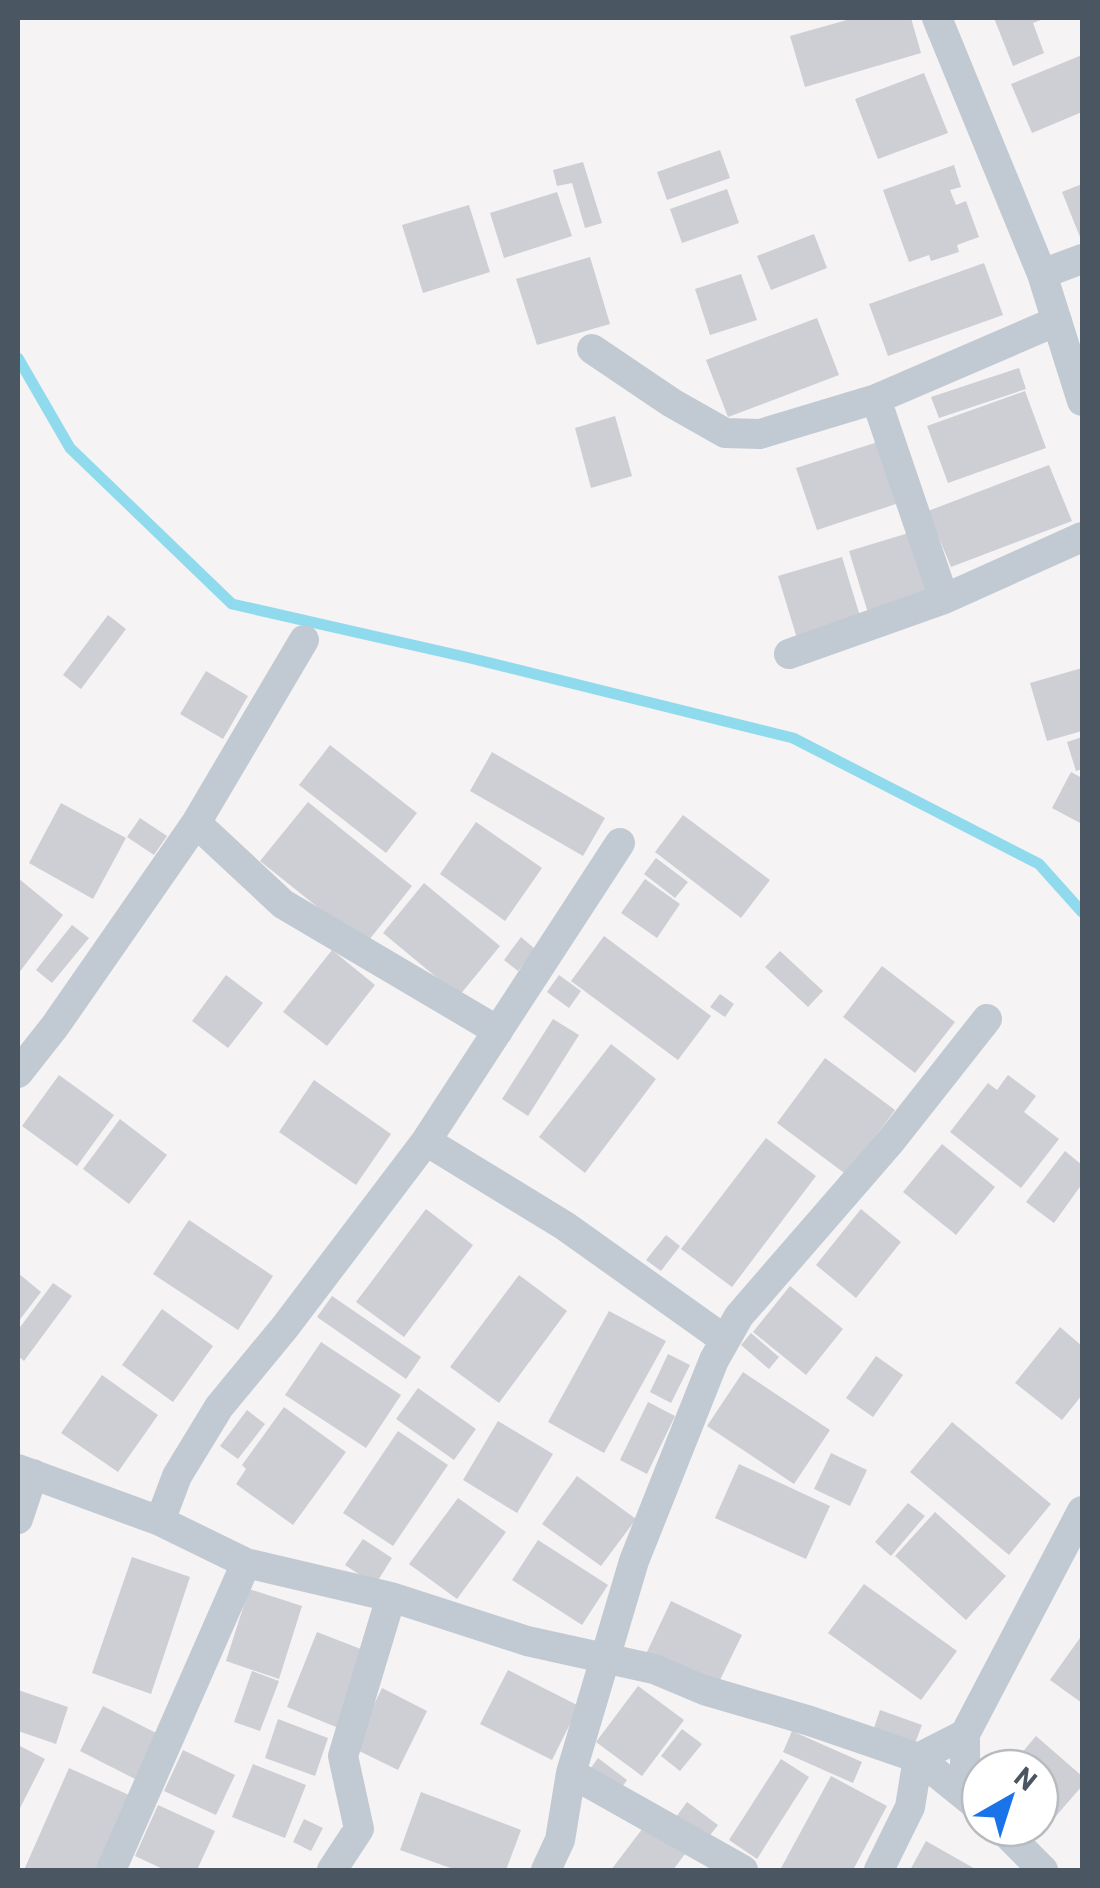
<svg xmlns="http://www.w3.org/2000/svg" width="1100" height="1888" font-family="Barlow,sans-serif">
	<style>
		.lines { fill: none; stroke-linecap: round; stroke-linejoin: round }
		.stream { stroke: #90daee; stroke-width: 11 }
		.building { fill: #cdcfd5 }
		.street { stroke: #c1cad2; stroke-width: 30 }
	</style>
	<rect width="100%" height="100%" fill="#f5f3f3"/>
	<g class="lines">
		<path class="stream" d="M18 358 70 448 232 604 470 658 793 738 1039 864 1082 912"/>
	</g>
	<path class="building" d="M854 18H911L921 53 805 87 790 36Z
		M994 18H1046L1033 23 1044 53 1013 66Z
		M1082 55V112L1032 133 1011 84Z
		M924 73 948 133 878 159 855 99Z
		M720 150 730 178 667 200 657 172Z
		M583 162 602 223 585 228 572 183 557 186 553 170Z
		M954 165 961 187 950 190 956 205 966 201 979 237 957 245 959 252 931 261 929 255 909 262 883 190Z
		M1082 184V242L1062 192Z
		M727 189 739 223 682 243 670 209Z
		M557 192 572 236 504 258 490 213Z
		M469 205 490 272 423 293 402 225Z
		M814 234 827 268 771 290 757 256Z
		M590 257 610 324 537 345 516 279Z
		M984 263 1003 315 888 356 869 304Z
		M741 274 757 320 710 335 695 289Z
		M817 318 839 375 728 417 706 360Z
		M1019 368 1026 389 939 418 931 397Z
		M1025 391 1046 448 948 483 927 426Z
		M615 416 632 476 591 488 575 428Z
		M881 441 902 502 817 530 796 468Z
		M1049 465 1072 521 951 567 928 511Z
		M912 532 932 596 869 616 849 551Z
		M842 557 863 626 799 645 778 576Z
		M108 615 126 629 81 689 63 675Z
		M1082 668V731L1047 741 1030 683Z
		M206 671 248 696 223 739 180 714Z
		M1082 737V769L1076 771 1067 742Z
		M330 745 417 813 386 853 299 785Z
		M492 752 605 818 583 856 470 791Z
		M1071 772 1082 778V824L1052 808Z
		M308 802 412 886 365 945 260 861Z
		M61 803 126 838 93 899 29 863Z
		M683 815 770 880 741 918 655 852Z
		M140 818 167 836 154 855 127 837Z
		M476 822 542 868 505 921 440 874Z
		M656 858 688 882 675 898 644 874Z
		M18 878 63 915 18 974Z
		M645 879 680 904 657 938 621 913Z
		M424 883 500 946 459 996 383 933Z
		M72 925 89 938 52 983 36 970Z
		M604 936 711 1016 678 1060 571 981Z
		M521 937 535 949 518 971 504 960Z
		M332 950 375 985 327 1046 283 1012Z
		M780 951 823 991 808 1007 765 967Z
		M882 966 955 1022 915 1073 843 1017Z
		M226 975 263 1003 228 1048 192 1021Z
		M559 975 581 991 569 1008 547 992Z
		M720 994 734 1004 725 1017 710 1007Z
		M553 1019 579 1035 528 1116 502 1099Z
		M611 1044 656 1079 585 1173 539 1137Z
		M825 1058 895 1110 847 1175 777 1123Z
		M59 1075 114 1115 77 1166 22 1126Z
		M1008 1075 1036 1096 1024 1112 1059 1139 1021 1188 950 1132 988 1083 997 1090Z
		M314 1080 391 1134 356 1185 279 1132Z
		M120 1119 167 1155 129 1204 83 1169Z
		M766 1138 816 1176 732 1287 681 1249Z
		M942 1144 995 1187 956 1235 903 1192Z
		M1065 1151 1082 1165V1184L1054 1223 1026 1202Z
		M426 1209 473 1245 404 1337 356 1302Z
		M861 1209 901 1242 856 1298 816 1265Z
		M189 1220 273 1276 238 1330 153 1274Z
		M666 1235 680 1246 661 1271 646 1260Z
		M18 1273 41 1292 18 1322Z
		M519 1275 567 1311 499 1403 450 1367Z
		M53 1283 72 1296 24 1361 18 1356V1330Z
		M790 1286 843 1329 806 1375 753 1332Z
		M332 1296 421 1357 406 1379 317 1317Z
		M162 1309 213 1346 173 1402 122 1365Z
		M609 1311 666 1341 604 1453 548 1422Z
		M1060 1327 1082 1346V1395L1062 1420 1015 1383Z
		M751 1333 779 1357 769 1369 741 1345Z
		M321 1342 401 1395 366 1448 285 1395Z
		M668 1354 690 1365 671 1403 650 1392Z
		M876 1356 903 1375 873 1417 846 1398Z
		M743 1372 830 1430 794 1484 707 1426Z
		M102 1375 158 1415 118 1472 61 1433Z
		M418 1388 476 1429 454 1460 396 1419Z
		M648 1402 675 1416 647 1474 620 1460Z
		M284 1407 346 1452 293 1525 236 1484 246 1469 242 1465Z
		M247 1410 265 1424 238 1459 220 1446Z
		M498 1421 553 1454 517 1513 463 1480Z
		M952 1422 1051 1504 1009 1555 910 1472Z
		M398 1431 448 1465 393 1546 343 1513Z
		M831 1453 867 1470 850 1506 814 1489Z
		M739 1464 830 1506 806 1559 715 1518Z
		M577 1476 636 1519 601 1566 542 1524Z
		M458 1498 506 1532 457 1599 409 1564Z
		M908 1503 925 1516 891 1556 875 1542Z
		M935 1512 1006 1576 966 1620 895 1556Z
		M363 1539 392 1558 375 1585 345 1565Z
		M538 1540 608 1585 582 1625 512 1580Z
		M132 1557 190 1577 151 1694 92 1673Z
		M864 1584 957 1651 921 1700 828 1633Z
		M249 1589 302 1606 279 1679 226 1661Z
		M671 1601 742 1635 716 1688 646 1654Z
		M317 1632 371 1653 341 1729 287 1707Z
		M1082 1635V1703L1050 1680Z
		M508 1670 579 1706 552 1760 480 1724Z
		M252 1671 279 1681 260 1731 234 1722Z
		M638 1686 684 1720 642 1776 596 1742Z
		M382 1688 427 1711 398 1770 353 1748Z
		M18 1690 68 1707 56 1744 18 1731Z
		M103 1706 164 1737 141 1782 80 1751Z
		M880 1710 922 1725 914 1746 873 1731Z
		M278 1719 328 1738 315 1776 265 1758Z
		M682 1729 702 1744 680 1771 661 1756Z
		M792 1731 862 1762 853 1783 783 1752Z
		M1036 1736 1082 1776V1786L1042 1832 1040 1768H1009Z
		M18 1745 45 1759 18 1812Z
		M183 1750 235 1775 216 1815 164 1791Z
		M598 1758 627 1780 617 1794 588 1772Z
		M781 1759 809 1777 757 1859 729 1840Z
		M253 1764 306 1785 285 1838 232 1817Z
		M69 1768 129 1795 96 1870H24Z
		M831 1776 887 1806 853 1870H780Z
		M421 1792 521 1830 506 1870H456L400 1850Z
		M687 1802 718 1825 704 1843 674 1820Z
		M158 1805 215 1831 197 1870H165L135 1856Z
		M304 1819 323 1828 311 1851 293 1842Z
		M649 1820 688 1850 673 1870H611Z
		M926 1841 977 1870H910Z"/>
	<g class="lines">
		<path class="street" d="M937 18 1042 274 1082 401
			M1042 274 1082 259
			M592 349 672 403 725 433 760 434 876 399 1057 321
			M876 399 944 599
			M789 654 944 599 1082 537
			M196 823 283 904 498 1031
			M18 1073 55 1026 196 823 304 640
			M426 1141 565 1226 725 1340
			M18 1469 160 1521 246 1563 391 1597 527 1641 654 1669 704 1690 810 1721 918 1758 980 1808
			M18 1519 33 1474
			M160 1521 177 1476 219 1407 285 1327 426 1141 620 843
			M571 1773 743 1870
			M965 1796V1734L1082 1511
			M1001 1828 1043 1870
			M111 1870 246 1563
			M332 1870 359 1829 343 1756 391 1597
			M546 1870 560 1840 571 1773 634 1561 714 1360 739 1316 890 1142 987 1019
			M879 1870 910 1807 918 1758 965 1734"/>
	</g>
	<rect width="1100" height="1888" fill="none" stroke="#4a5661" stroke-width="40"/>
	<g transform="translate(1010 1798) rotate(39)"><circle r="48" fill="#ffffff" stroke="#b7bbc0" stroke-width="2.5"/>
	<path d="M0-8L18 38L0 25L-18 38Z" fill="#1a73e8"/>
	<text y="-15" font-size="28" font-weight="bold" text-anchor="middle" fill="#4a5661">N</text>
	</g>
</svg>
